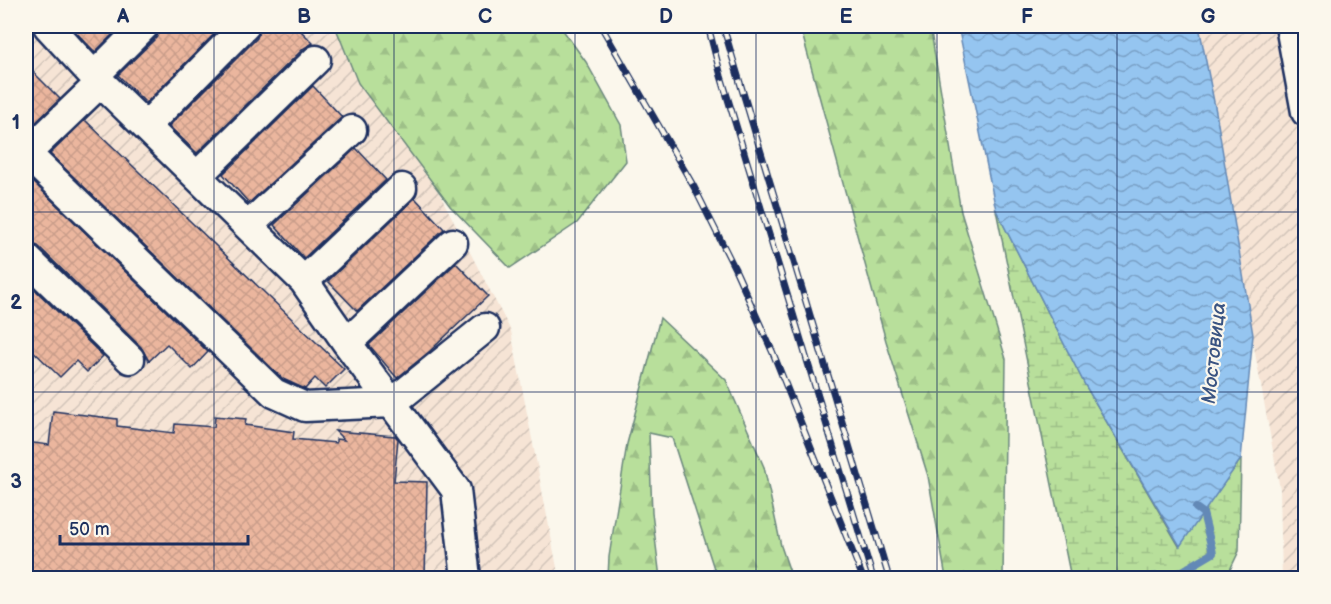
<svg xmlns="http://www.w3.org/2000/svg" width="1331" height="604" font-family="'Balsamiq Sans',sans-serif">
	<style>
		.industrial { fill: url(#industrial-furrows) }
		.forest { fill: url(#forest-firs); stroke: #6a877c; stroke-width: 1.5 }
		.wetland { fill: url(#wetland-marsh); stroke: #6a877c; stroke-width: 1.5 }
		.water { fill: url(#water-waves); stroke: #6489b6; stroke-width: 1.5 }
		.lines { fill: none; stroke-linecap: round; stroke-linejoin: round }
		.stream { stroke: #6489b6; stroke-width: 8 }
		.building { fill: url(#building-cross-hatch); stroke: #1b2f5e; stroke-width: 1.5 }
		.minor-casing { stroke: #1b2f5e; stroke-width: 33 }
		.minor { stroke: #fbf7ec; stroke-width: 28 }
		.rail-casing { stroke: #1b2f5e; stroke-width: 7 }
		.rail { stroke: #fbf7ec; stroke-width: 4.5; stroke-dasharray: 14; stroke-linecap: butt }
		.grid { fill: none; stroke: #1b2f5e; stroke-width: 1.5; stroke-opacity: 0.55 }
		.labels { text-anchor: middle; stroke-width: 4.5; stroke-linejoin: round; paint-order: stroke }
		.water-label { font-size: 20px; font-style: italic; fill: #3a5482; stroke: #fbf7ec }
		.neatline { fill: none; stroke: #1b2f5e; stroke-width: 2 }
		.grid-label { font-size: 20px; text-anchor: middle; font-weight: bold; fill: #1b2f5e }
	</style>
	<defs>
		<pattern id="industrial-furrows" width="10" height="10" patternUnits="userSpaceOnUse" patternTransform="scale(1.5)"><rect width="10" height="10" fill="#f6e4d5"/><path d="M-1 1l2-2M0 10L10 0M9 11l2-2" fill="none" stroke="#d2c4b9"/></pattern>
		<pattern id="forest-firs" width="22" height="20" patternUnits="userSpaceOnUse" patternTransform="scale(1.5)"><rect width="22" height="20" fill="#b8df9b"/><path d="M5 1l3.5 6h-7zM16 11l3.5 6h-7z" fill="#9ec088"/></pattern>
		<pattern id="wetland-marsh" width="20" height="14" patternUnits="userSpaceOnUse" patternTransform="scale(1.5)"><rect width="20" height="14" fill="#b8df9b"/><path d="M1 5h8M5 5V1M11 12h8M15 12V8" fill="none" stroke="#9ec088"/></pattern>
		<pattern id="water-waves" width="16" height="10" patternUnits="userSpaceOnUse" patternTransform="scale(1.5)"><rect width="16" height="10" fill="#95c5f0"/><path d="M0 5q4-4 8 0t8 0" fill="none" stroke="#79a0c6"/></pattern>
		<pattern id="building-cross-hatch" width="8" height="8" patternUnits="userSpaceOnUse" patternTransform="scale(1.5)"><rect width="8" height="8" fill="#ebb69e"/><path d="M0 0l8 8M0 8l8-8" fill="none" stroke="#c99d8a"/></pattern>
	</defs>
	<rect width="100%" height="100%" fill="#fbf7ec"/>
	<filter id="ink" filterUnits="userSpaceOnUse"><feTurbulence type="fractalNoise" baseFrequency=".0167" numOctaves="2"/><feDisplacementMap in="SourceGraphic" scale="12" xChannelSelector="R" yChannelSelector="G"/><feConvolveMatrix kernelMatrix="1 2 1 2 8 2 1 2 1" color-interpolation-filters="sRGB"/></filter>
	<g filter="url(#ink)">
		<path class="industrial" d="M26 26H352L511 331 559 578H26Z
			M1195 26H1305V578H1282L1280 489Z"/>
		<path class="forest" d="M335 26H560L586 62 621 125 626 161 577 223 510 268 450 206 358 83Z
			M800 26H930L961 212 1006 359 1003 578H946L928 476 886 341Z
			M660 318 726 380 764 467 781 546 792 578H717L672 438 649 433 652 513 660 578H608L609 557 627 444Z"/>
		<path class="wetland" d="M996 210 1085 385 1179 546 1241 459 1239 551 1226 578H1071Z"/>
		<path class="water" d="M958 26H1199L1216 112 1253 335 1241 459 1180 546 1085 385 996 210Z"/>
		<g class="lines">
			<path class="stream" d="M1137 578 1176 575 1213 553 1203 513 1196 508"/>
		</g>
		<path class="building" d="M70 26H121L95 52Z
			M160 26H222L146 103 118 75 156 38 160 31Z
			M261 26H296L313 43 304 48 197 153 169 126 257 38Z
			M26 65 60 99 26 132Z
			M313 86 342 117 249 203 223 174Z
			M85 120 344 369 325 388 315 378 305 389 283 379 50 154Z
			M356 148 386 180 304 258 274 225Z
			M26 175 208 352 192 369 167 344 149 361 141 347 38 246 26 242Z
			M415 198 444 229 357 311 328 281Z
			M456 263 488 296 430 351 397 378 369 345Z
			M26 281 103 356 87 372 76 361 60 377 26 344Z
			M53 411 117 419V426L174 433 175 424 214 427 215 416 246 419 245 425 294 432 293 439 336 443V439L344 440 335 431 395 436 398 439 394 481 427 482 425 579H44L26 576V442L49 445Z"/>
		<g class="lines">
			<g class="minor-casing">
				<path id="minor" d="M48 26 94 76 304 281 347 343 456 490 466 578
					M1290 26 1306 112
					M94 76 144 26
					M146 126 245 26
					M26 153 274 393 305 407 392 403 485 328
					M26 154 101 82
					M197 176 316 60
					M248 226 352 130
					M26 258 130 359
					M304 281 402 188
					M347 343 453 243"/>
			</g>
			<use href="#minor" class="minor"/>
			<g class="rail-casing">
				<path id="rail" d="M601 26 694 187 735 269 773 353 863 578
					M708 26 721 76 873 578
					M723 26 889 578"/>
			</g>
			<use href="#rail" class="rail"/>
		</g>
	</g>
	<path class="grid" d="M214 26V578M394 26V578M575 26V578M756 26V578M937 26V578M1117 26V578M26 212H1306M26 392H1306"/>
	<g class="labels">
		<g class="water-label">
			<text transform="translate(1213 353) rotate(-84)" y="7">Мостовица</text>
		</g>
	</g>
	<rect width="1331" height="604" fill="none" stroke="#fbf7ec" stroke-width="66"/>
	<path d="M60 535v9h188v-9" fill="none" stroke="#1b2f5e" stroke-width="3"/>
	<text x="69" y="535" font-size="18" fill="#1b2f5e" stroke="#fbf7ec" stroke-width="4.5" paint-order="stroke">50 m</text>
	<rect x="33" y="33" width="1265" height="538" class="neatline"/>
	<g class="grid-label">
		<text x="123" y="23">A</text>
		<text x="304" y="23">B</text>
		<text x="485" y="23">C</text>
		<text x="666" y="23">D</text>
		<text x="846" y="23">E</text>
		<text x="1027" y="23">F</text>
		<text x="1208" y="23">G</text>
		<text x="16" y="129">1</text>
		<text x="16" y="309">2</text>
		<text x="16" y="488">3</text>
	</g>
</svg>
